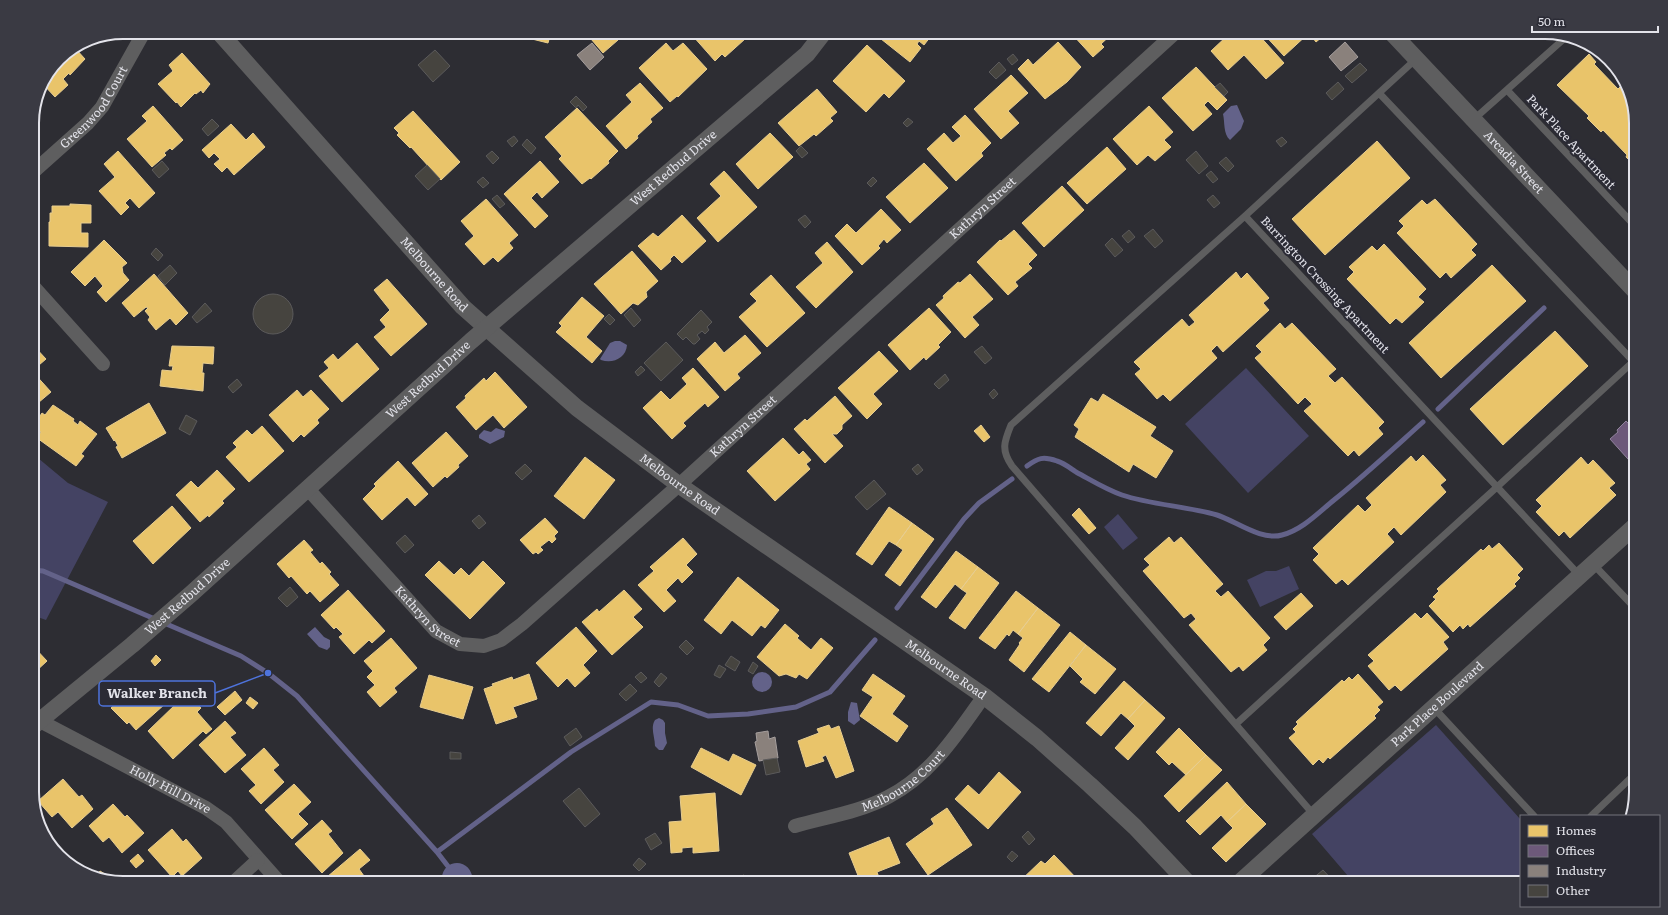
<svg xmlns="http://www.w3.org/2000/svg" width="1668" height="915" font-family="Literata,serif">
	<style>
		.green { fill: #444363 }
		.water { fill: #636289 }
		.homes { fill: #e9c46a; stroke: #e7cd90 }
		.offices { fill: #6d597a; stroke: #90829c }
		.industry { fill: #8a817c; stroke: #a59e9d }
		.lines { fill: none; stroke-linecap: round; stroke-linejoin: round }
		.stream { stroke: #636289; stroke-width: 5 }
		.river { stroke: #636289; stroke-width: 30 }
		.building { fill: #46443f; stroke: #5b5a5b }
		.service { stroke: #5e5e5f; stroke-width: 7 }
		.minor { stroke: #5e5e5f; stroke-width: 14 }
		.tertiary { stroke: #5e5e5f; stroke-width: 17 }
		.labels { text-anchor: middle; stroke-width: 4; stroke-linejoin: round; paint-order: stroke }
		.street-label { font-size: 12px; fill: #e3e3ea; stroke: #2b2b35 }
		.rim { fill: none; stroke: #e3e3ea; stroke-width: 2 }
		.leader { fill: none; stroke: #4e73dc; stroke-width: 1.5 }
		.callout-dot { fill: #4e73dc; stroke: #2b2b35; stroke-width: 1.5 }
		.callout { fill: #2b2b35; stroke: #4e73dc; stroke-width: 1.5 }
		.callout-label { font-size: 13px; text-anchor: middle; font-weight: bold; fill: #e3e3ea }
	</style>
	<rect width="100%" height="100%" fill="#2d2d33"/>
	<path class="green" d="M1246 368 1309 436 1248 493 1185 424Z
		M32 453 68 483 108 502 46 620 32 615Z
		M1118 514 1138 538 1123 550 1104 527Z
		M1289 566 1299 589 1260 607 1247 580 1266 571H1276Z
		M1436 725 1521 820V883H1354L1312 834Z"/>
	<path class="water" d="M1237 105 1244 121 1241 129 1230 140C1223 134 1225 122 1223 114L1231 106Z
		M615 341H620L627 345C626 358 613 364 601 360L600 359 610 343Z
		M496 428 505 431 504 437 490 444 479 438V435L484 430 491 432Z
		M315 627 324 637 330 640V647L327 650 319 647 307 634Z
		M752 682a10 10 0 1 1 20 0a10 10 0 1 1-20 0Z
		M851 702 857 703 860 720 854 725 848 721V712Z
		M659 718 663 720 665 723V733L667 743 663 750H659L655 746C655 737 650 728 655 720Z"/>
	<path class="homes" d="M504 32H551L548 43Z
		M585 32H611L618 40 603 53Z
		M696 32H750L744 38 745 39 725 57 722 54 715 61 692 35Z
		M878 32H934L924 45 919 41 917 44 921 48 910 62 876 35Z
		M1074 32H1114L1101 44 1104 47 1093 57 1072 34Z
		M1228 32H1256L1284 63 1266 79 1244 55 1228 70 1211 51 1227 36 1226 34Z
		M1262 32H1328L1316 42 1309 33 1284 56Z
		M1058 42 1081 67 1067 82 1045 99 1018 69 1028 59 1033 65Z
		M666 43 673 51 683 43 707 69 678 97 677 96 670 102 639 68Z
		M867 45 905 81 889 98 884 93 866 112 833 81Z
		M75 48 85 59 70 75 69 73 63 79 68 85 55 97 42 83 59 58Z
		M182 53 210 84 203 93 201 90 196 94 195 93 181 107 177 102 176 103 158 84 173 71 169 65Z
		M1589 54 1596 62 1594 64 1618 89 1620 87 1629 96 1636 117V164L1634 165 1626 157 1627 155 1603 130 1601 132 1587 118 1589 116 1557 85Z
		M1196 67 1227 100 1217 110 1208 101 1204 105 1212 114 1193 131 1162 98Z
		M1011 75 1028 93 1008 111 1019 123 1001 139 974 109Z
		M640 83 663 108 650 119 652 122 637 136 638 138 626 149 606 126 632 102 626 95Z
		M817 89 837 112 830 118 833 121 816 136 814 134 799 146 778 123Z
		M35 103 41 109 32 117Z
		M153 106 183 140 172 150 170 148 164 153 166 155 152 167 127 139 147 121 142 116Z
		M1149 106 1173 132 1164 140 1171 147 1155 161 1148 155 1137 165 1113 139Z
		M577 108 618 151 608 161 609 163 591 179 590 178 582 184 559 159 562 156 545 137Z
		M413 111 460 162 441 180 411 147 410 148 397 135 399 133 394 128Z
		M965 115 991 143 981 153 983 156 956 181 927 149 944 133 953 143 961 136 952 127Z
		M231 124 246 140 253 133 265 147 234 175 227 167 222 172 214 164 220 159 214 153 209 158 202 150Z
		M770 133 793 157 758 189 736 164Z
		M1377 141 1410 178 1325 255 1292 219Z
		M1107 147 1126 169 1087 204 1067 183Z
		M118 151 155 193 139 208 130 198 125 203 129 207 121 215 99 191 115 177 104 164Z
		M540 161 559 182 542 198 537 192 531 198 548 216 535 228 504 194Z
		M924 163 948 188 910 223 886 197Z
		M724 171 757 207 718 242 697 218 721 196 710 184Z
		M1062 186 1084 210 1044 247 1022 223Z
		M486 199 518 235 509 243 513 248 498 262 493 257 484 265 465 244 474 236 461 221Z
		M1435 199 1477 244 1471 250 1476 255 1451 278 1446 272 1440 278 1397 233 1404 226 1399 221 1422 200 1427 205Z
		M70 204 91 205V223H81V233H88V247L49 246V222H50V213H52V206H70Z
		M881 209 901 230 887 243 884 239 878 246 880 248 862 265 835 236 847 224 856 233Z
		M682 215 706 241 682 263 674 255 670 259 671 261 661 270 638 246 653 233 658 237Z
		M1014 230 1037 255 1028 264 1032 268 1015 282 1018 286 1008 295 977 262 1000 240 1001 241Z
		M104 240 127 263 122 267 123 273 129 280 106 302 97 292 103 286 95 276 85 286 71 272Z
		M827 242 853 272 816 308 796 287 823 263 815 253Z
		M1384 244 1426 289 1418 297 1424 302 1402 323 1396 318 1390 324 1347 279 1354 272 1349 267 1372 246 1377 251Z
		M632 251 658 281 646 292 647 297 638 305 633 303 621 314 594 284Z
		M1492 265 1526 301 1441 378 1409 343Z
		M1236 272 1241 279 1247 273 1269 298 1263 303 1269 310 1223 352 1217 345 1211 351 1217 358 1170 401 1163 394 1157 399 1135 374 1141 369 1134 362 1182 319 1189 327 1195 322 1189 315Z
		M154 274 188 313 176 325 170 318 156 330 148 320 150 317 145 311 148 308 146 307 134 317 122 303Z
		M970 274 993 299 972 317 979 325 965 338 936 305 944 298 943 296 958 282 960 283Z
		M771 275 805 313 767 347 739 317 757 301 750 294Z
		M387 279 427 324 391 356 374 337 386 327 380 320 390 310 374 290Z
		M582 297 604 316 586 337 602 351 592 363 556 332 562 326 559 323Z
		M929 308 951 332 938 345 940 347 926 360 924 357 910 370 888 345Z
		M1280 323 1285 329 1292 323 1336 369 1328 376 1335 383 1342 377 1384 422 1378 428 1383 434 1359 456 1354 450 1348 456 1304 411 1312 404 1305 397 1298 404 1255 358 1262 352 1256 346Z
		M1555 331 1588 366 1503 445 1470 409Z
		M745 335 761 353 737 374 740 378 725 391 697 359 715 342 724 353Z
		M357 343 379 369 342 402 319 376 329 368 324 362 333 354 338 360Z
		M33 345 46 359 32 371 51 392 32 408V346Z
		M172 346 214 347 213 364 203 363 202 373H204L203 391 160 386 162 370 172 371 173 366H169Z
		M879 351 898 371 873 394 882 404 867 419 838 388Z
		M693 368 719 397 708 407 705 403 683 423 686 426 672 439 643 408 661 391 670 400 687 384 682 378Z
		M495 372 527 407 504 428 493 415 476 430 456 407 466 398 465 396 484 378 486 381Z
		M297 390 303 397 311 390 329 409 317 420 319 423 304 437 301 434 293 442 269 415Z
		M1103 394 1156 427 1150 436 1173 451 1156 478 1133 464 1129 472 1075 437 1079 429 1074 425 1091 398 1098 402Z
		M835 396 852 416 842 425V429L837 434H832L843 446 825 463 794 429 805 419 807 421Z
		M149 403 166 433 122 458 116 447 118 446 115 440 114 441 106 428Z
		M53 405 74 419 73 421 78 425 80 421 97 434 81 454 84 456 76 466 37 438 41 432 33 426 42 413 45 415Z
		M981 425 990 437 984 442 974 431Z
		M262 426 284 451 249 482 226 457 237 447 233 443 247 430 252 435Z
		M446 432 468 456 458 465 459 467 447 478 445 476 433 487 412 463Z
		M783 438 799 455 803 451 811 460 806 464 810 469 775 501 747 471Z
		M1423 455 1446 480 1440 485 1446 492 1401 535 1394 527 1387 534 1394 542 1348 585 1342 579 1336 584 1313 560 1319 554 1313 548 1358 505 1365 512 1372 505 1366 498 1411 456 1416 462Z
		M585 457 615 480 584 519 554 496Z
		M1581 457 1588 465 1593 460 1615 483 1609 488 1616 495 1570 538 1564 531 1559 536 1536 512 1542 506 1536 500Z
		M398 461 428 494 415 506 407 497 382 520 363 499 376 486 374 484Z
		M217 470 235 489 222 501 224 503 209 517 208 515 200 522 176 495 191 481 198 488Z
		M172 506 191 528 153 564 133 541Z
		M889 507 912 523 896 545 889 541 872 565 856 554Z
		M1079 508 1096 528 1089 534 1072 515Z
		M545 518 558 532 554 536 556 539 552 543 549 540 540 547 543 550 538 554 536 552 533 554 520 540Z
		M912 523 934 539 900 586 885 575 903 550 896 545Z
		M1169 537 1174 543 1181 537 1223 584 1215 591 1221 597 1228 591 1270 638 1263 645 1267 650 1243 671 1239 666 1231 672 1189 625 1196 619 1191 613 1184 618 1143 571 1150 565 1144 559Z
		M683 538 697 554 686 565 693 572 682 583 678 578 666 590 676 601 664 612 638 585 654 571 650 567Z
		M304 540 313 550 310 552 320 564 322 562 331 572 329 574 339 585 320 602 310 591 307 594 291 576 289 578 277 564Z
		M1499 543 1523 569 1517 575 1520 578 1514 584 1516 586 1470 627 1468 624 1463 629 1460 625 1453 632 1429 606 1436 599 1433 597 1439 591 1437 589 1481 549 1483 551 1489 545 1492 549Z
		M956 551 978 567 961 589 955 584 936 608 921 597Z
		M439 561 454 575 461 568 469 576 483 561 505 583 470 619 425 575Z
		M978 567 999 583 965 629 949 618 967 593 961 589Z
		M738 577 779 610 765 628 761 625 752 636 732 620 721 634 704 620Z
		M348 590 385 631 372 643 369 640 354 654 339 637 343 634 336 627 334 629 321 615Z
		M624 590 642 609 633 617 643 627 612 655 582 622 597 609 599 612Z
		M1016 591 1038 608 1018 634 1013 630 1009 636 1007 634 995 649 979 638Z
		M1301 593 1313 606 1286 630 1274 617Z
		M1038 608 1060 625 1024 672 1009 660 1020 644 1019 643 1023 638 1018 634Z
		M1415 613 1421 619 1427 613 1449 637 1443 642 1448 649 1401 691 1395 685 1389 690 1368 666 1374 661 1368 655Z
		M785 624 799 636 797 638 811 650 821 638 833 648 807 679 799 674 796 678 786 674 779 676 757 657Z
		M576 627 597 651 583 665 590 673 575 687 567 678 558 687 536 663Z
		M1070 632 1086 645 1049 692 1032 679Z
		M391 638 417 668 394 688 397 692 380 707 367 692 375 685 367 677 373 671 364 661Z
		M32 645 47 661 34 673 32 671Z
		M1086 645 1116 669 1095 694 1080 682 1083 679 1070 666Z
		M156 655 161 660 155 666 151 661Z
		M529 674 537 699 513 707 517 717 496 724 484 689 493 686 492 684 512 677 513 680Z
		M873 674 905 696 892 714 908 726 897 742 860 716 873 697 862 690Z
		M1358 674 1383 702 1377 707 1380 710 1374 716 1376 718 1330 759 1328 757 1323 763 1319 759 1313 765 1289 738 1296 732 1293 729 1298 724 1296 722 1342 680 1344 682 1349 677 1352 680Z
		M429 675 473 687 463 719 420 707Z
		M1124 681 1145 700 1128 719 1121 713 1101 736 1086 723Z
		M132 689 141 700 152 690 165 704 136 730 129 722 127 724 111 708Z
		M235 691 242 700 225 715 217 707Z
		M189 695 201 708 197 712 212 729 206 734 203 731 173 759 148 731 177 703 178 704Z
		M250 697 258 703 253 709 246 703Z
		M1145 700 1165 718 1128 760 1115 748 1135 726 1128 719Z
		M225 721 236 733 230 737 246 755 225 773 199 745Z
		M829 725 831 729 839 726 854 771 836 778 826 755 822 757 824 761 806 767 798 741 819 733 817 729Z
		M1179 728 1206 755 1186 775 1172 762 1169 765 1156 752Z
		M264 748 279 765 273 770 284 782 261 804 249 791 256 785 241 769Z
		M701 748 729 762 733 754 756 765 741 795 691 767Z
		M1206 755 1222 770 1179 812 1164 796Z
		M999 772 1021 792 988 829 955 799 968 785 979 795Z
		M63 779 79 797 82 795 93 809 72 828 58 812 52 817 38 801Z
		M1227 782 1246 804 1227 822 1221 815 1200 835 1186 821Z
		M294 784 311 802 298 814 308 824 292 839 265 810Z
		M715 793 719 851 693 853V847L682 848V852L671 853 669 822 682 821 680 796Z
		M113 804 125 817 127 815 144 833 122 853 109 837 103 842 89 826Z
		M1246 804 1266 824 1226 862 1212 848 1233 828 1227 822Z
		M947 808 972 845 928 875 906 844 934 824 931 819Z
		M322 820 332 831 328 834 343 853 322 873 295 844Z
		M172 829 183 842 186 839 202 858 182 876 178 871 172 877 148 850Z
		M889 837 900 863 877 872 881 883H861L849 853Z
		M360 849 370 860 359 869 369 883H332L327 877Z
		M138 854 144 861 136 868 130 861Z
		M1054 855 1081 883H1018L1041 861 1045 864Z
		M100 871 118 882 96 877Z
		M743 875 754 883H737Z"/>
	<path class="offices" d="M1636 416V468L1610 439 1618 432 1617 430 1626 421 1628 423Z"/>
	<path class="industry" d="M1345 42 1358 57 1341 71 1329 57Z
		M592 43 604 57 590 70 577 55Z
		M768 731 769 739 775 737 778 758 759 761 755 742 757 741 756 733Z"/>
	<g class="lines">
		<path class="stream" d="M1438 409 1544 308
			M1027 466C1038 458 1043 456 1057 461 1064 463 1070 468 1076 472 1091 480 1105 489 1122 495 1152 505 1186 506 1217 515 1236 521 1261 541 1282 535 1302 530 1318 513 1334 500 1365 475 1394 448 1423 422
			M32 570 43 571 241 656 268 673 297 696 437 852 457 878
			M897 608 964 519 979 503 1012 479
			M437 852 571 752 651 702 678 705 708 716 748 714 796 707 830 692 875 640"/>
		<path class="river" d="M457 878 459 883"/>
	</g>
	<path class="building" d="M435 50 450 66 433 82 418 65Z
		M1013 54 1018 60 1012 65 1007 59Z
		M999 62 1006 70 996 79 989 72Z
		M1360 63 1367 70 1352 83 1345 76Z
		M1338 82 1344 89 1332 100 1326 93Z
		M1220 83 1228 92 1224 96 1215 87Z
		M576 96 587 107 583 111 578 105 576 108 570 102Z
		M908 118 913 122 907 127 903 123Z
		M212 119 219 126 208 136 202 129Z
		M514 136 518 141 512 147 507 141Z
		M1282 137 1287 142 1281 147 1276 141Z
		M527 139 536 148 531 154 522 145Z
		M801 146 808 153 802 158 796 151Z
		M492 151 499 158 493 164 486 156Z
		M1196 151 1208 166 1199 174 1186 160Z
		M1226 157 1234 166 1228 172 1219 163Z
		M162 161 169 169 159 178 152 170Z
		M427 165 440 179 428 190 415 176Z
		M1211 171 1218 179 1213 183 1206 175Z
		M483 177 489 183 483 188 477 182Z
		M873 177 877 181 871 187 867 183Z
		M497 195 505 204 500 208 492 199Z
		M1213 195 1220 203 1214 208 1207 200Z
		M805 215 811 222 805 228 798 220Z
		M1153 229 1163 241 1155 248 1144 236Z
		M1129 230 1135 237 1128 243 1122 236Z
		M1112 238 1123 250 1115 257 1105 245Z
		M156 248 163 255 158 261 151 254Z
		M170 265 177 273 165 285 158 276Z
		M253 314a20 20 0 1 1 40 0a20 20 0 1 1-40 0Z
		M205 303 212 311 197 323 192 317Z
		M631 308 641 320 634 327 624 315Z
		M701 310 712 322 707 327 709 330 705 334 702 331 697 335 700 339 695 344H693L686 337 683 340 677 334Z
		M609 314 615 320 610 325 604 319Z
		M666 342 683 360 661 381 644 363Z
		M982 346 992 358 985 364 974 352Z
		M641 366 645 370 638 376 635 372Z
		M945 374 949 380 939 389 934 384Z
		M237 379 242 385 233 393 228 387Z
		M994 389 998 394 993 399 989 394Z
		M186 415 197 421 190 435 179 429Z
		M525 464 532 471 522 480 515 473Z
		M918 464 923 470 917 475 912 469Z
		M874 480 886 494 867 510 855 497Z
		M479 515 486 523 479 529 472 521Z
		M405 535 414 545 405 553 396 543Z
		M290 587 298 597 287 607 278 598Z
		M686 640 694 648 687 655 679 647Z
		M731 656 740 662 735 671 725 665Z
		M753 662 758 666 753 674 748 671Z
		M719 665 726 669 720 678 714 675Z
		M641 672 647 678 641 683 635 677Z
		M661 673 667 678 659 687 654 682Z
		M630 684 637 691 626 701 619 694Z
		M576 728 582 737 570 746 564 737Z
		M450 752 461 753V759H450Z
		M777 758 780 772 766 775 763 760Z
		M579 788 600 814 585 827 563 801Z
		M1028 831 1035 839 1029 845 1022 837Z
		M655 833 662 843 651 850 645 839Z
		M1012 851 1018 856 1012 862 1007 857Z
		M639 858 646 864 639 871 633 865Z
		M1323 870 1335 883H1307Z"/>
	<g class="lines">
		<path class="service" d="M1507 90 1636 227
			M1379 93 1633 361
			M1473 120 1566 37
			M1245 216 1580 576
			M1593 564 1636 609
			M1434 708 1534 816
			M1236 724 1497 487 1636 359
			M1314 815 1012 466C1001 450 1004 442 1011 425L1245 216 1416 59
			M1591 816 1636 773"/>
		<g class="minor">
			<path id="s1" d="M32 173 88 123 102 107 144 32"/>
			<path d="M32 285 103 364"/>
			<path id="s2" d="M307 488 436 631 460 644 484 646 501 640 522 624 679 485 1176 32"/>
			<path id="s3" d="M40 721 206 808 226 822 280 883"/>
			<path id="s4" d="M795 826C826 817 860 812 888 797 931 775 957 734 984 696"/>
			<path d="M233 883 258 860"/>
		</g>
		<g class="tertiary">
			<path id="s5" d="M219 32 463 307 577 408 679 485 984 696 1037 738 1090 785 1135 827 1188 883"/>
			<path id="s6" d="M1391 32 1636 292"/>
			<path id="s7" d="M32 727 132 645 191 594 471 341 807 54 824 32"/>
			<path id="s8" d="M1239 883 1636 525"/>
		</g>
	</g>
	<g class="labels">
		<g class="street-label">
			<text dy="4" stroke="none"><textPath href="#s1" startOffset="91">Greenwood Court</textPath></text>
			<text transform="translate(1571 142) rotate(47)" y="4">Park Place Apartment</text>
			<text dy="4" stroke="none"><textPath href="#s6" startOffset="179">Arcadia Street</textPath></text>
			<text dy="4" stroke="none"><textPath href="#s7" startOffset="851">West Redbud Drive</textPath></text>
			<text dy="4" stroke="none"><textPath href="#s2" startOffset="909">Kathryn Street</textPath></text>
			<text dy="4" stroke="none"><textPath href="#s5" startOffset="324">Melbourne Road</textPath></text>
			<text transform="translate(1325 285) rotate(47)" y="4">Barrington Crossing Apartment</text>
			<text dy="4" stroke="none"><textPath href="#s7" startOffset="527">West Redbud Drive</textPath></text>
			<text dy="4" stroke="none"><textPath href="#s2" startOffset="585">Kathryn Street</textPath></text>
			<text dy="4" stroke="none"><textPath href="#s5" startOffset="648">Melbourne Road</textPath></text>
			<text dy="4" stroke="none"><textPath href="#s7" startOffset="203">West Redbud Drive</textPath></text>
			<text dy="4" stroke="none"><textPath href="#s2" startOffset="177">Kathryn Street</textPath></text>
			<text dy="4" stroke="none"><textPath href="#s5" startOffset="972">Melbourne Road</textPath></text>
			<text dy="4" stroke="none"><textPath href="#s8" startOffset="267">Park Place Boulevard</textPath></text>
			<text dy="4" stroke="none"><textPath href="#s4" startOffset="119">Melbourne Court</textPath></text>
			<text dy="4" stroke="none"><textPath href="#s3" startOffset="147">Holly Hill Drive</textPath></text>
		</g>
	</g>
	<path d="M0 0H1668V915H0ZM123 39H1545A84 84 0 0 1 1629 123V792A84 84 0 0 1 1545 876H123A84 84 0 0 1 39 792V123A84 84 0 0 1 123 39Z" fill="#3a3a43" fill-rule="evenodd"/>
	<path class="rim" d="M123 39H1545A84 84 0 0 1 1629 123V792A84 84 0 0 1 1545 876H123A84 84 0 0 1 39 792V123A84 84 0 0 1 123 39Z"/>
	<path class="leader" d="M268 673L215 693"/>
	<circle class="callout-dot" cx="268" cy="673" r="4"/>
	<rect class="callout" x="99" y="681" width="116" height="25" rx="4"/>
	<g class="callout-label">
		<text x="157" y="698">Walker Branch</text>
	</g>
	<rect x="1520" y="815" width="140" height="92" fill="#2b2b35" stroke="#75757d"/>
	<rect x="1528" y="825" width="20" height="12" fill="#e9c46a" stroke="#75757d"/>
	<text x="1556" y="835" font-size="12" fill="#e3e3ea">Homes</text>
	<rect x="1528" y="845" width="20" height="12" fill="#6d597a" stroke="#75757d"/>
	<text x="1556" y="855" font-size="12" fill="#e3e3ea">Offices</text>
	<rect x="1528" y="865" width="20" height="12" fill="#8a817c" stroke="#75757d"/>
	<text x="1556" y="875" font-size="12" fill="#e3e3ea">Industry</text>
	<rect x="1528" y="885" width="20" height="12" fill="#46443f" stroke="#75757d"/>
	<text x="1556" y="895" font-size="12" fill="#e3e3ea">Other</text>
	<path d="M1532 26v6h126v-6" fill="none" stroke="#e3e3ea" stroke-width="2"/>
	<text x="1538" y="26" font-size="12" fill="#e3e3ea" stroke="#2b2b35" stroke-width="3" paint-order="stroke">50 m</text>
</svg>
